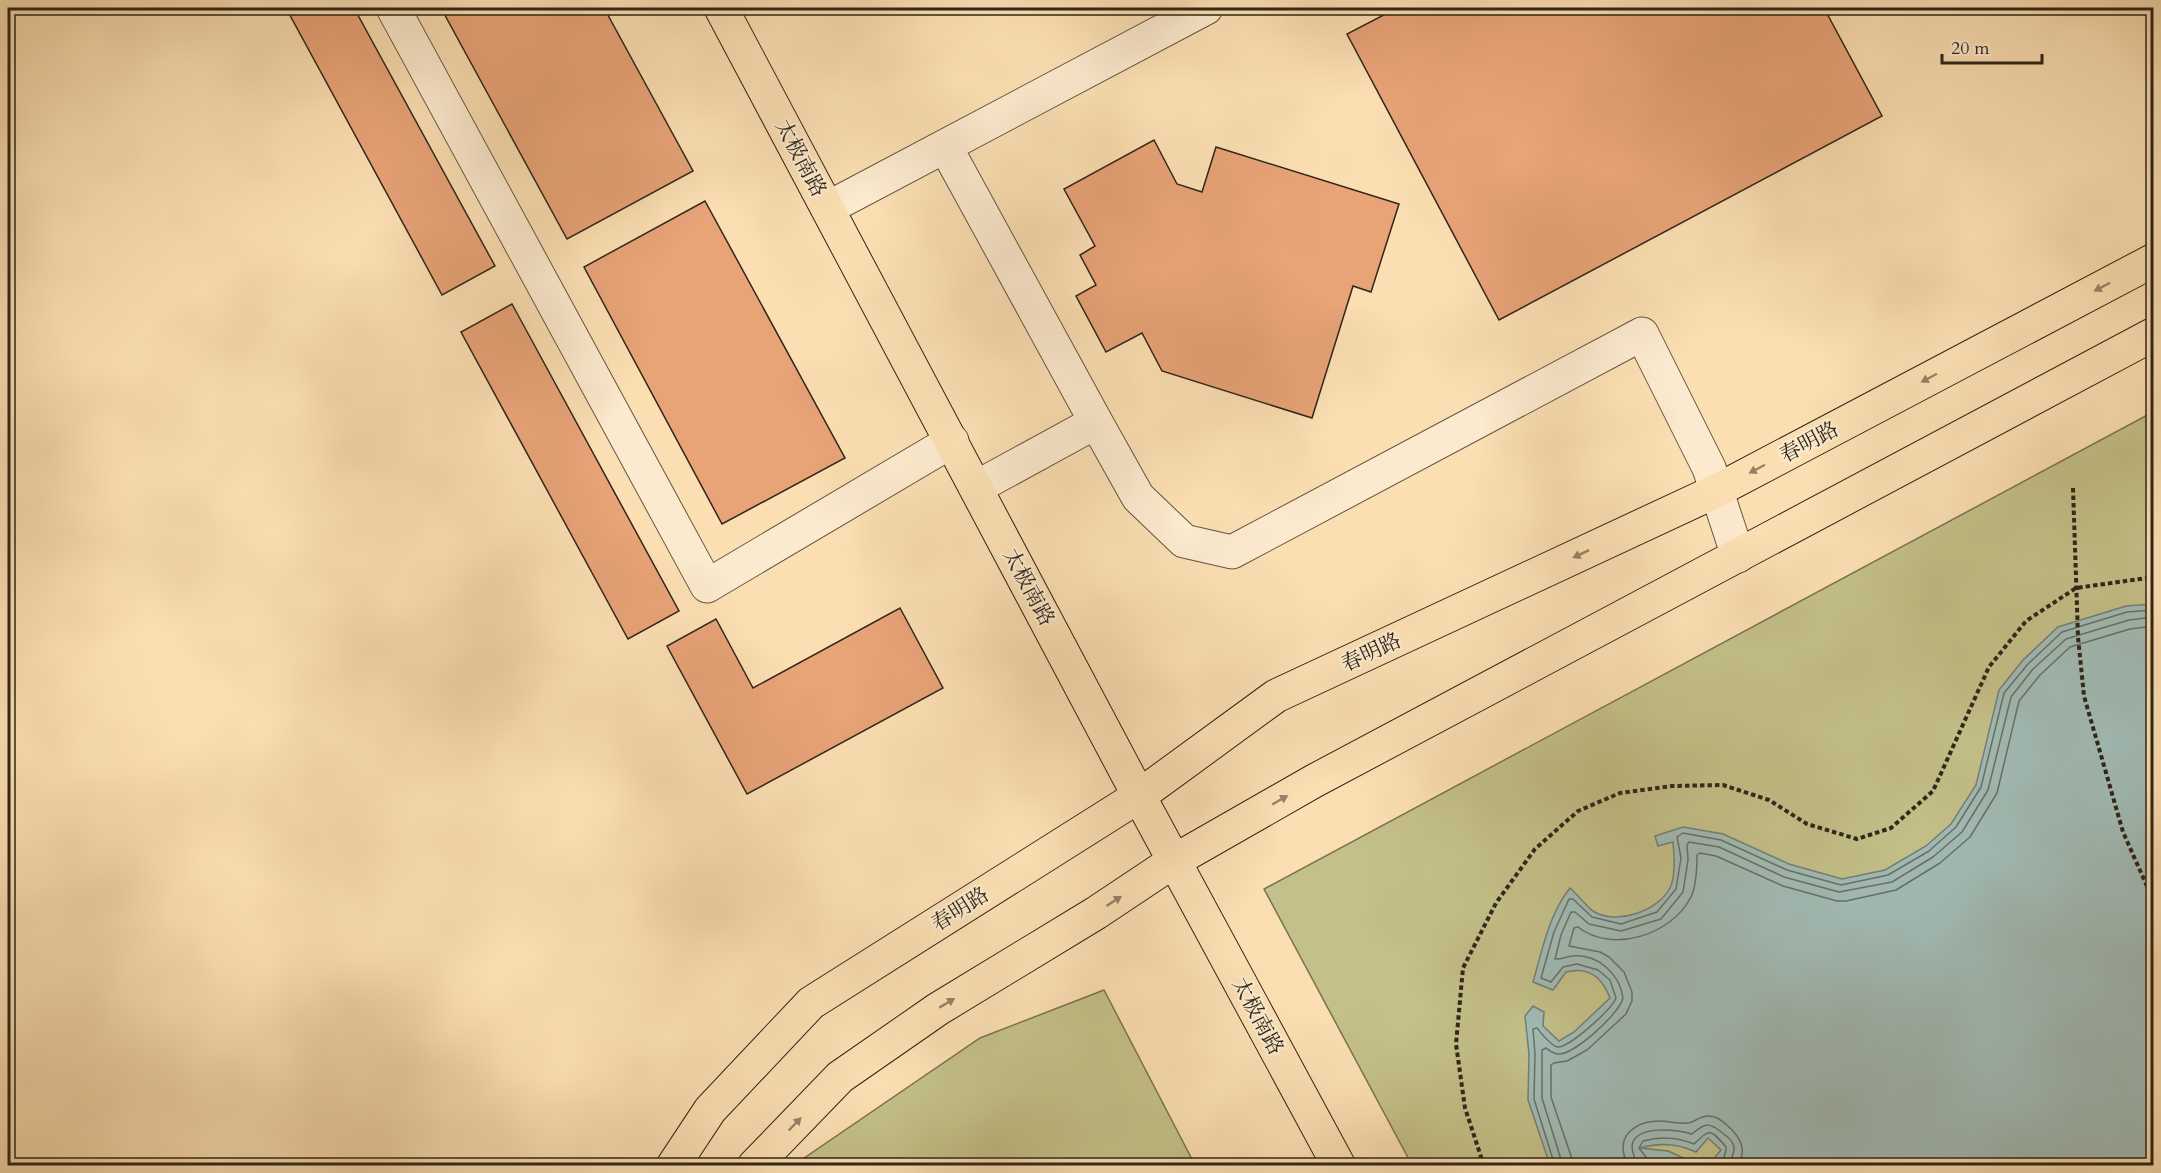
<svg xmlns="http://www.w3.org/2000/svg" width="2161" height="1173" font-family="Cardo,'Noto Serif SC',serif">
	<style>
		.green { fill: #c4c089; stroke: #7a7251; stroke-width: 1.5 }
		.water { fill: #a1bbb5; stroke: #737f77; stroke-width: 1.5 }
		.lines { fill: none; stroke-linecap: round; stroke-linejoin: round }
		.shore { stroke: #687067; stroke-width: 1.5 }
		.building { fill: #e8a377; stroke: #2f2519; stroke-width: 1.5 }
		.minor-casing { stroke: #625440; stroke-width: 35 }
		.major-casing { stroke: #2f2519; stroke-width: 35 }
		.path { stroke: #2f2519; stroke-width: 4; stroke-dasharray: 4.5 3; stroke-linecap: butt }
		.minor { stroke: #fceace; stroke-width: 33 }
		.major { stroke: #fbdfb3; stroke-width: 33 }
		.oneway { fill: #958266 }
		.labels { text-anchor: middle; stroke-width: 4.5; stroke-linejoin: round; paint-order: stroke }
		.street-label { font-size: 21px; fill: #2f2519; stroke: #fceace }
	</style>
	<rect width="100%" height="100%" fill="#fbdfb3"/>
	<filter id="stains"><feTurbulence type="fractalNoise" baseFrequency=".00333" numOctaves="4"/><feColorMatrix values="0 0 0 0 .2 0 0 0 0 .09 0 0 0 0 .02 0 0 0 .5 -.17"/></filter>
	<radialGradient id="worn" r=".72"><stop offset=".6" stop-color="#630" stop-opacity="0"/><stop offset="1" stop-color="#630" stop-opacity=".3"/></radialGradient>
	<path class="green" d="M2153 412V1165H1412L1264 889Z
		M1104 990 1195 1165H794L980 1038Z"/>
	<path class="water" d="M2153 604V1165H1720L1712 1161 1721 1150 1708 1138 1696 1152C1677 1143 1660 1142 1640 1148L1668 1151 1692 1162 1690 1165H1664L1653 1162 1637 1166 1550 1165 1528 1100 1529 1054 1525 1016 1533 1006 1544 1012 1543 1026 1559 1041 1574 1032 1610 998C1602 977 1589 966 1566 972L1553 990 1533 982C1542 951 1549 914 1570 888 1578 895 1585 905 1593 911 1616 926 1658 911 1670 888 1676 876 1674 855 1673 842L1658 846 1655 836 1683 827 1723 834 1789 864 1842 879 1885 870 1926 846 1951 824 1976 785 1999 690 2023 660 2058 627 2126 606Z"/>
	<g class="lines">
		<path class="shore" d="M1555 1166 1534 1099 1535 1054 1533 1029 1537 1028C1541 1033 1551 1046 1558 1047 1570 1047 1612 1009 1616 998L1610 980 1598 970 1577 964 1563 967 1551 982 1541 978 1554 932 1569 899H1573L1592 917 1621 924 1657 912 1676 889 1681 858 1677 837 1683 833 1721 840 1787 870 1841 885 1888 875 1929 851 1956 827 1981 787 2004 693 2028 664 2062 632 2127 612 2154 610
			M1563 1166 1542 1098V1050L1546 1048C1550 1051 1553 1054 1559 1054 1575 1054 1620 1013 1623 998 1620 974 1598 954 1573 956 1566 956 1561 960 1555 959L1561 935 1571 912H1575L1589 924 1621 931 1661 919 1683 892 1688 860 1687 845 1689 842 1719 847 1784 877 1839 892 1892 882 1933 857 1962 832 1988 790 2011 697 2033 669 2066 639 2129 620 2154 617
			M1572 1166 1571 1156 1551 1097V1065L1554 1063 1567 1061 1587 1050 1626 1014 1632 1001V992L1624 972 1609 957 1600 952 1569 946 1574 928 1578 927C1612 954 1672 935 1691 897 1696 886 1697 868 1697 855L1700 853 1716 856 1783 886 1837 901H1846L1896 890 1940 863 1970 837 1997 793 2019 701 2040 675 2070 647 2130 629 2154 626
			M1627 1166C1626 1160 1623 1154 1623 1148 1623 1129 1643 1121 1659 1121 1669 1121 1678 1124 1687 1123 1694 1123 1699 1116 1708 1116 1716 1116 1722 1120 1728 1126 1741 1138 1747 1149 1738 1166
			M1636 1166C1637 1157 1629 1151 1633 1142 1640 1125 1678 1130 1692 1134 1706 1122 1710 1122 1725 1135 1729 1138 1733 1141 1734 1147 1735 1154 1730 1159 1729 1166
			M1644 1166 1646 1157 1639 1148 1643 1141C1661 1136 1677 1137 1694 1144 1710 1129 1710 1128 1726 1147 1727 1154 1722 1158 1721 1166"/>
	</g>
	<path class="building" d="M286 8H354L495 266 442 295Z
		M441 8H604L693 171 567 239Z
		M1397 8H1824L1882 116 1499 320 1347 34Z
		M1154 140 1177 184 1202 192 1216 147 1399 204 1371 292 1353 286 1312 418 1162 371 1142 333 1106 352 1076 296 1096 285 1080 255 1095 246 1064 189Z
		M705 201 845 458 722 524 584 267Z
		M512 304 679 611 628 639 461 332Z
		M900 608 943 688 747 794 667 646 716 619 753 688Z"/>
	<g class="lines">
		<g class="minor-casing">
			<path id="minor" d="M393 8 707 586 952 441
				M945 146 1096 422
				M828 208 1206 8
				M977 487 1096 422 1138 497 1184 541 1232 552 1642 334 1709 468 1738 556"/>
		</g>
		<g class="major-casing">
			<path id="major" d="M721 8 1139 796 1339 1166
				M673 1166 710 1110 811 1003 1139 796 1276 696 1716 491 2154 260
				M754 1166 840 1077 938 1009 1096 913 1174 861 1314 781 2154 334"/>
		</g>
		<path class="path" d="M2073 488 2078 637 2084 696 2123 832 2154 902
			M1484 1166 1465 1108 1456 1044 1463 968 1496 903 1535 849 1578 811 1620 793 1672 786 1723 785 1769 800 1807 824 1857 839 1891 828 1933 791 1989 667 2026 621 2076 588 2154 577"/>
		<use href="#minor" class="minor"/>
		<use href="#major" class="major"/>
	</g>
	<defs><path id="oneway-solid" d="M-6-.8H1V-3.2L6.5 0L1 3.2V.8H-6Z" transform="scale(1.5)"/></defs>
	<g class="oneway">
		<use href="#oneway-solid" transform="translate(2102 287) rotate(152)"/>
		<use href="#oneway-solid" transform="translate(1929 378) rotate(152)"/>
		<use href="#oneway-solid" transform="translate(1757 469) rotate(152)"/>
		<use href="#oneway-solid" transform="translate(1581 554) rotate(155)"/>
		<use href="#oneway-solid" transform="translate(1280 800) rotate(-30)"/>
		<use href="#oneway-solid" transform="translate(1114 901) rotate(-33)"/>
		<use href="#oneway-solid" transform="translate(947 1003) rotate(-31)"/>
		<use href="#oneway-solid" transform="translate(795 1124) rotate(-46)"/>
	</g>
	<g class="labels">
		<g class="street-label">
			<text transform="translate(801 158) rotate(62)" y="7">太极南路</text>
			<text transform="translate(1809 442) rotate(-28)" y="7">春明路</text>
			<text transform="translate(1029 587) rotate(62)" y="7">太极南路</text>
			<text transform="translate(1371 652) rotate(-25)" y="7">春明路</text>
			<text transform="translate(960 909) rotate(-32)" y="7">春明路</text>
			<text transform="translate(1258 1016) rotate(62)" y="7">太极南路</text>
		</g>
	</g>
	<rect width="2161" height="1173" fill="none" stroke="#fbdfb3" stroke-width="30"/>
	<rect x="9" y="9" width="2143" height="1155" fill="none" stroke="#2f2519" stroke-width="3"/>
	<rect x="15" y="15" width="2131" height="1143" fill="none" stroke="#2f2519" stroke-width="1.5"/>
	<path d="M1942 54v9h100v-9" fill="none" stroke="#2f2519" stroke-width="3"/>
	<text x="1951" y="54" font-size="18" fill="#2f2519" stroke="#fceace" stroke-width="4.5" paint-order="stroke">20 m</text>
	<rect width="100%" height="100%" filter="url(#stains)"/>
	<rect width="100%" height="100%" fill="url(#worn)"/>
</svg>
